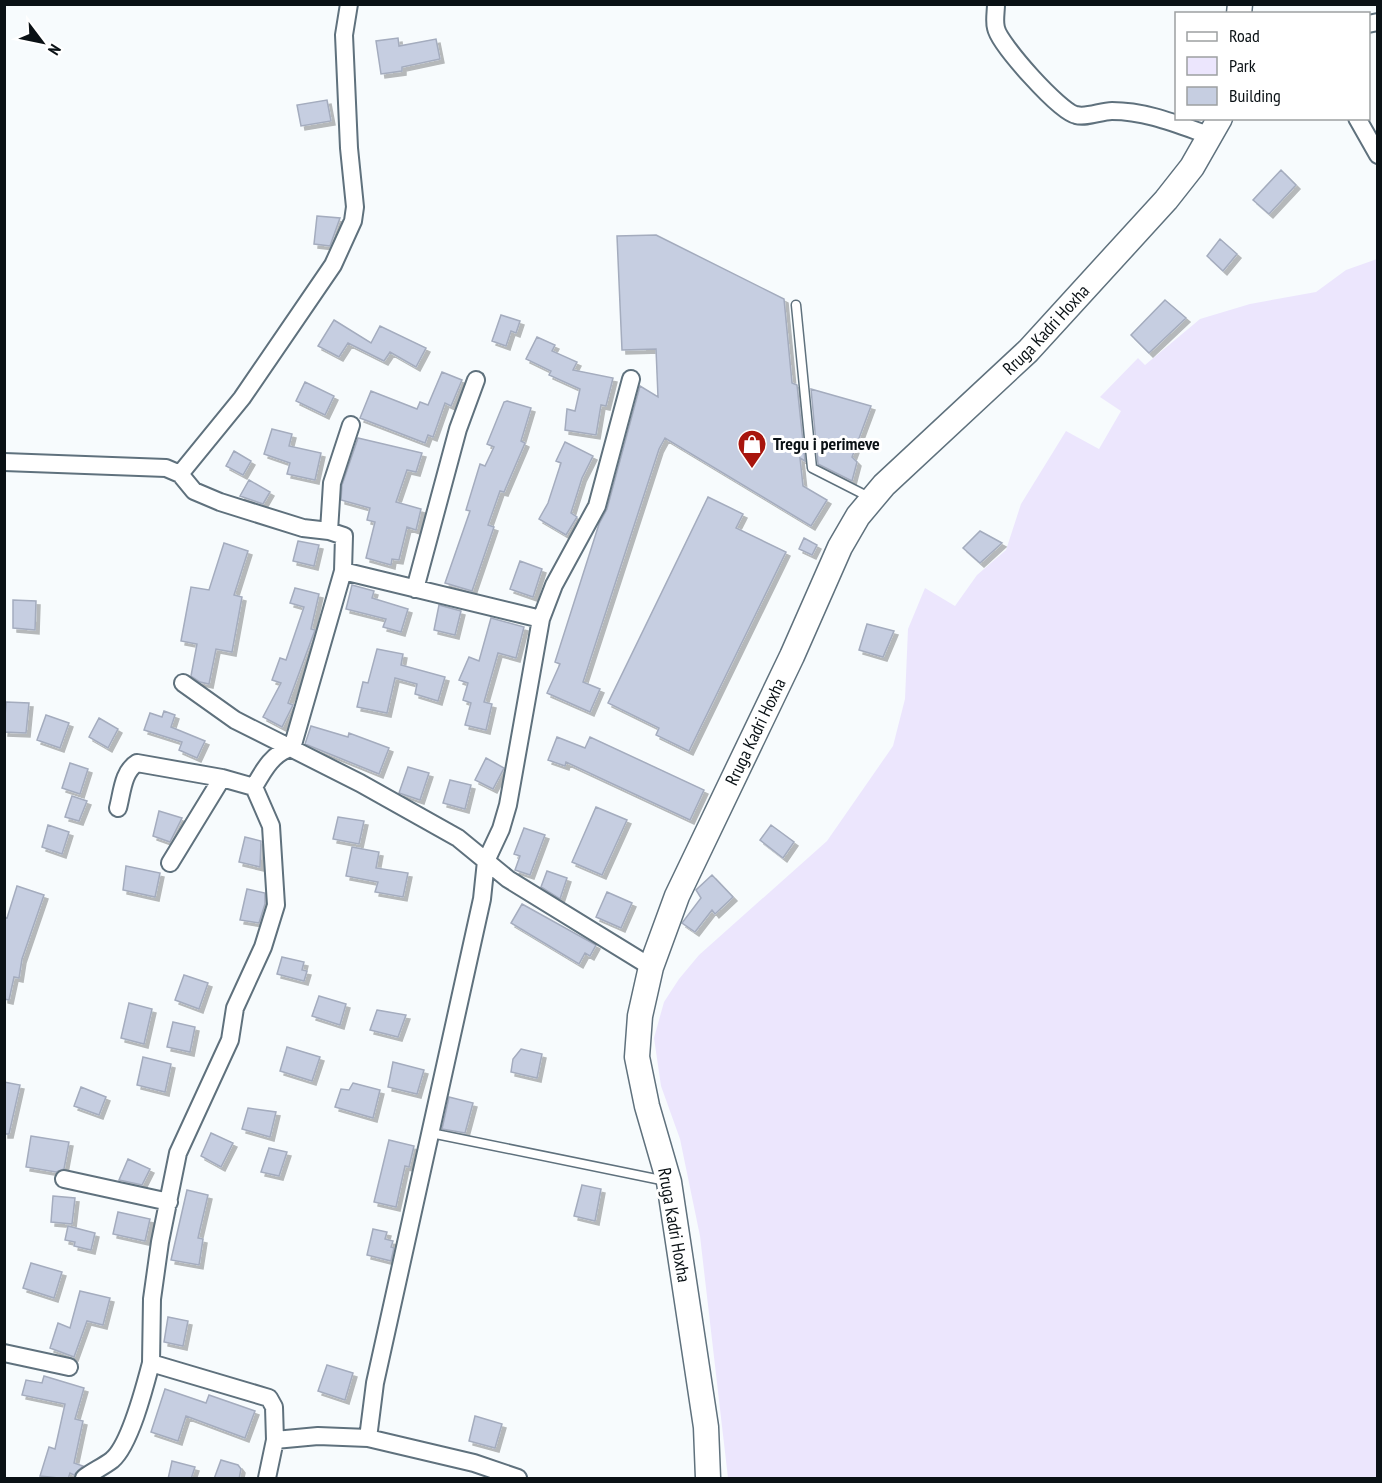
<svg xmlns="http://www.w3.org/2000/svg" width="1382" height="1483" font-family="'PT Sans Narrow',sans-serif">
	<style>
		.green { fill: #ece6fd }
		.building { fill: #c6cee1; stroke: #a4acbe; stroke-width: 1.5; filter: url(#shadow) }
		.lines { fill: none; stroke-linecap: round; stroke-linejoin: round }
		.lane-casing { stroke: #5f717d; stroke-width: 11 }
		.street-casing { stroke: #5f717d; stroke-width: 20 }
		.secondary-casing { stroke: #5f717d; stroke-width: 27 }
		.lane { stroke: #fff; stroke-width: 8 }
		.street { stroke: #fff; stroke-width: 16 }
		.secondary { stroke: #fff; stroke-width: 24 }
		.labels { text-anchor: middle; stroke-width: 6; stroke-linejoin: round; paint-order: stroke }
		.street-label { font-size: 18px; fill: #0a1115; stroke: #fff }
		.poi-label { font-size: 18px; font-weight: bold; fill: #0a1115; stroke: #fff; text-anchor: start }
	</style>
	<defs>
		<filter id="shadow"><feDropShadow dx="4" dy="4" stdDeviation="0" flood-color="#0004"/></filter>
	</defs>
	<rect width="100%" height="100%" fill="#f7fbfd"/>
	<path class="green" d="M1377 259V1478H728L700 1236 680 1139 661 1086 654 1038 664 1002 679 979 699 955 827 841 893 746 905 699 908 629 925 588 955 606 977 575 1006 550 1021 504 1066 431 1099 449 1121 411 1100 397 1138 358 1145 365 1200 319 1250 304 1316 292 1346 270Z"/>
	<path class="building" d="M398 38 399 46 436 39 440 59 402 67V71L381 74 376 41Z
		M327 100 331 121 301 126 297 105Z
		M1281 170 1296 185 1269 214 1253 200Z
		M317 216 340 218 330 246 314 244Z
		M656 235 784 299 792 383 797 385 805 461 800 458 803 486 827 500 811 526 665 438 659 449 583 682 600 689 590 712 547 693 560 664 555 662 599 524 607 509 640 386 658 397 656 349 622 350 617 236Z
		M1220 239 1237 254 1223 271 1207 256Z
		M1165 300 1186 318 1149 353 1131 335Z
		M501 315 520 321 516 333 511 331 506 346 492 341Z
		M334 320 371 343 380 326 426 348 416 367 390 352 384 361 348 343 339 357 318 346Z
		M537 337 555 345 552 351 577 362 573 370 613 378 606 406 601 405 596 435 565 430 567 409 575 411 580 389 549 375 551 371 526 359Z
		M442 372 462 380 451 406 445 403 433 437 428 435 425 443 360 418 371 391 417 409 420 402 428 405Z
		M305 382 334 396 325 415 296 401Z
		M811 389 871 406 852 457 857 462 852 481 818 464Z
		M507 401 531 408 521 441 525 443 504 492 500 491 488 525 494 527 472 591 445 583 470 511 466 510 480 464 485 466 494 447 487 444 504 402Z
		M272 429 292 434 289 446 321 453 315 480 287 474 290 463 264 454Z
		M358 438 422 453 416 472 407 470 396 502 421 509 416 530 407 527 399 560 392 559 391 565 366 558 375 522 367 520 370 508 341 500 342 485Z
		M565 442 593 456 582 478 571 513 577 517 566 535 539 519 548 503 561 463 556 461Z
		M234 451 251 461 243 475 226 466Z
		M249 480 270 492 263 504 240 496Z
		M708 497 743 514 736 528 786 552 689 751 656 735 659 728 608 703Z
		M980 531 1002 543 980 563 963 548Z
		M804 538 817 545 812 555 799 549Z
		M298 541 319 545 314 566 293 561Z
		M224 543 248 551 234 595 242 597 232 652 216 649 209 684 200 682 191 676 197 644 181 641 191 587 209 590Z
		M520 561 542 569 533 597 510 589Z
		M352 585 374 591 372 598 408 609 401 632 383 627 386 619 346 609Z
		M295 588 319 594 311 629 315 630 288 703 293 705 282 727 263 717 281 683 272 680 280 658 286 660 304 607 290 603Z
		M13 600 36 601 35 630 13 628Z
		M439 605 461 611 455 635 434 630Z
		M491 618 524 627 516 658 498 653 484 702 492 704 486 730 465 725 471 703 463 700 468 683 459 680 469 657 479 661Z
		M867 624 894 631 883 657 859 650Z
		M377 649 403 654 401 665 445 677 438 701 415 694 417 684 395 678 387 713 357 707 363 682 368 683Z
		M6 702 29 703 26 733 4 732Z
		M164 711 175 715 171 727 205 741 197 758 179 750 182 742 144 730 150 713 162 717Z
		M46 715 69 723 60 748 37 740Z
		M99 718 118 729 108 748 89 737Z
		M311 726 348 737 349 733 389 748 379 774 305 744Z
		M557 737 585 748 590 737 704 790 690 820 566 762 565 766 548 760Z
		M486 758 504 768 493 789 475 780Z
		M70 763 88 769 80 794 62 788Z
		M408 767 429 773 420 800 399 793Z
		M450 780 471 785 465 809 443 803Z
		M72 796 87 801 79 821 65 817Z
		M596 807 627 820 602 875 572 862Z
		M159 811 182 818 170 842 153 836Z
		M338 817 364 821 359 844 333 839Z
		M48 825 69 832 62 854 42 847Z
		M771 825 794 842 783 858 760 840Z
		M524 828 545 835 530 875 515 870 520 856 514 854Z
		M245 837 261 841 260 867 239 862Z
		M352 847 379 852 376 868 408 873 403 897 375 892 378 882 346 876Z
		M126 866 160 873 155 897 123 890Z
		M547 871 567 878 560 899 541 887Z
		M712 875 733 897 715 914 712 910 695 932 682 923 701 898 696 890Z
		M17 886 44 895 22 959 19 978 14 977 9 1000 4 999V917L7 918Z
		M247 889 265 893V904L259 923 240 920Z
		M607 892 632 903 621 928 596 917Z
		M522 904 596 945 590 956 585 953 579 964 511 923Z
		M282 957 304 962 302 970 307 971 304 981 277 974Z
		M184 975 208 983 199 1009 175 1000Z
		M319 996 346 1004 340 1025 312 1016Z
		M129 1003 152 1009 144 1044 121 1038Z
		M377 1010 406 1015 398 1037 370 1030Z
		M173 1022 195 1027 190 1052 167 1047Z
		M287 1047 320 1057 312 1081 280 1071Z
		M521 1049 542 1054 537 1078 511 1072 513 1059Z
		M143 1057 171 1064 165 1092 137 1085Z
		M393 1062 424 1070 417 1094 388 1087Z
		M4 1082 20 1085 9 1134H4Z
		M353 1083 380 1090 373 1118 335 1107 341 1089 349 1090Z
		M81 1087 106 1097 99 1115 74 1106Z
		M449 1097 473 1103 465 1133 442 1129Z
		M248 1108 276 1112 270 1137 242 1129Z
		M211 1133 233 1143 221 1167 201 1156Z
		M31 1136 69 1142 64 1169 56 1172 26 1167Z
		M389 1140 414 1146 409 1167 405 1166 396 1207 374 1202Z
		M269 1148 287 1152 279 1176 261 1172Z
		M128 1159 150 1169 142 1185 119 1180Z
		M582 1185 601 1189 595 1221 574 1216Z
		M187 1190 208 1195 198 1238 203 1239 199 1265 171 1260Z
		M53 1196 75 1198 72 1224 51 1222Z
		M118 1212 150 1219 145 1241 113 1234Z
		M68 1226 95 1233 91 1250 74 1246 75 1242 65 1240Z
		M373 1229 387 1232 385 1239 393 1241 391 1247 394 1248 391 1261 367 1255Z
		M31 1263 62 1272 54 1298 23 1288Z
		M80 1291 110 1298 103 1325 87 1321 74 1357 50 1348 58 1323 70 1328Z
		M168 1317 188 1321 183 1346 164 1342Z
		M327 1365 353 1373 345 1400 318 1391Z
		M44 1376 84 1388 75 1419 83 1421 74 1463 83 1466 74 1475 70 1473 68 1479 40 1476 49 1447 55 1449 65 1404 22 1395 26 1380 42 1383Z
		M165 1389 206 1403 209 1395 255 1411 245 1438 186 1416 178 1441 151 1432Z
		M475 1416 502 1424 495 1448 469 1441Z
		M221 1460 238 1465 241 1469 239 1479H214Z
		M172 1461 195 1467 191 1479H168Z"/>
	<g class="lines">
		<g class="lane-casing">
			<path id="lane" d="M796 305 812 468 871 498
				M431 1133 666 1181"/>
		</g>
		<g class="street-casing">
			<path id="street" d="M996 4C996 12 994 21 996 28 999 44 1060 112 1076 115 1087 118 1101 111 1112 111 1147 111 1179 125 1211 136
				M1368 24 1378 22
				M1357 118 1378 155
				M4 462 166 468 180 474 242 398 333 265 353 221 355 207 349 148 344 35 349 4
				M180 474 194 491 220 502 303 528 329 531 344 536 343 571 292 748C273 752 263 771 254 787
				M329 531 332 483 351 425
				M343 571 541 619
				M415 589 458 429 476 380
				M183 683 235 720 360 783 458 838 508 879 651 967
				M118 808C122 793 123 771 137 763L222 778 254 787 271 826 276 905 263 947 235 1008 230 1040 178 1153 160 1242 152 1299 151 1363
				M170 863 222 778
				M64 1179 169 1202
				M4 1353 69 1367
				M368 1438 375 1383 482 899 486 861 501 829 508 805 541 619 554 585 597 506 631 379
				M84 1478C93 1471 103 1467 112 1460 130 1445 145 1386 151 1363L269 1398 274 1407 275 1440
				M267 1478 275 1440 318 1436 368 1438 474 1463 518 1478"/>
		</g>
		<g class="secondary-casing">
			<g id="secondary">
				<path d="M1239 14 1240 4"/>
				<path id="s1" d="M708 1478 706 1427 669 1182 647 1106 637 1057 640 1016 651 967 677 896 792 656 840 547 858 516 884 485 1028 351 1166 200 1192 167 1220 118"/>
			</g>
		</g>
		<use href="#lane" class="lane"/>
		<use href="#street" class="street"/>
		<use href="#secondary" class="secondary"/>
	</g>
	<defs>
		<g id="shop-pin" transform="scale(1.5)"><path d="M0 17L-7.5 6A9.5 9.5 0 1 1 7.5 6Z" fill="#a8150d" stroke="#fff"/><path d="M-5-2.5h2.3a2.7 3.5 0 0 1 5.4 0H5L5.5 6h-11ZM-1.5-2.5h3a1.5 2.3 0 0 0-3 0Z" fill="#fff"/></g>
	</defs>
	<g fill-rule="evenodd">
		<use href="#shop-pin" x="752" y="444"/>
	</g>
	<g class="labels">
		<g class="street-label">
			<text dy="6" stroke="none"><textPath href="#s1" startOffset="1281">Rruga Kadri Hoxha</textPath></text>
			<text dy="6" stroke="none"><textPath href="#s1" startOffset="777">Rruga Kadri Hoxha</textPath></text>
			<text transform="translate(674 1225) rotate(80)" y="6">Rruga Kadri Hoxha</text>
		</g>
		<g class="poi-label">
			<text x="773" y="450">Tregu i perimeve</text>
		</g>
	</g>
	<rect width="1382" height="1483" fill="none" stroke="#0a1115" stroke-width="12"/>
	<rect x="1175" y="12" width="195" height="108" fill="#ffffff" stroke="#9da0a1" stroke-width="1.5"/>
	<rect x="1187" y="32" width="30" height="9" fill="#ffffff" stroke="#9da0a1" stroke-width="1.5"/>
	<text x="1229" y="42" font-size="18" fill="#0a1115">Road</text>
	<rect x="1187" y="57" width="30" height="18" fill="#ece6fd" stroke="#9da0a1" stroke-width="1.5"/>
	<text x="1229" y="72" font-size="18" fill="#0a1115">Park</text>
	<rect x="1187" y="87" width="30" height="18" fill="#c6cee1" stroke="#9da0a1" stroke-width="1.5"/>
	<text x="1229" y="102" font-size="18" fill="#0a1115">Building</text>
	<g transform="translate(42 42) rotate(122)" stroke="#ffffff" stroke-width="4.5" paint-order="stroke">
	<path d="M0-4.5L10 22L0 15L-10 22Z" fill="#0a1115"/>
	<text y="-9" font-size="16" font-weight="bold" text-anchor="middle" fill="#0a1115">N</text>
	</g>
</svg>
